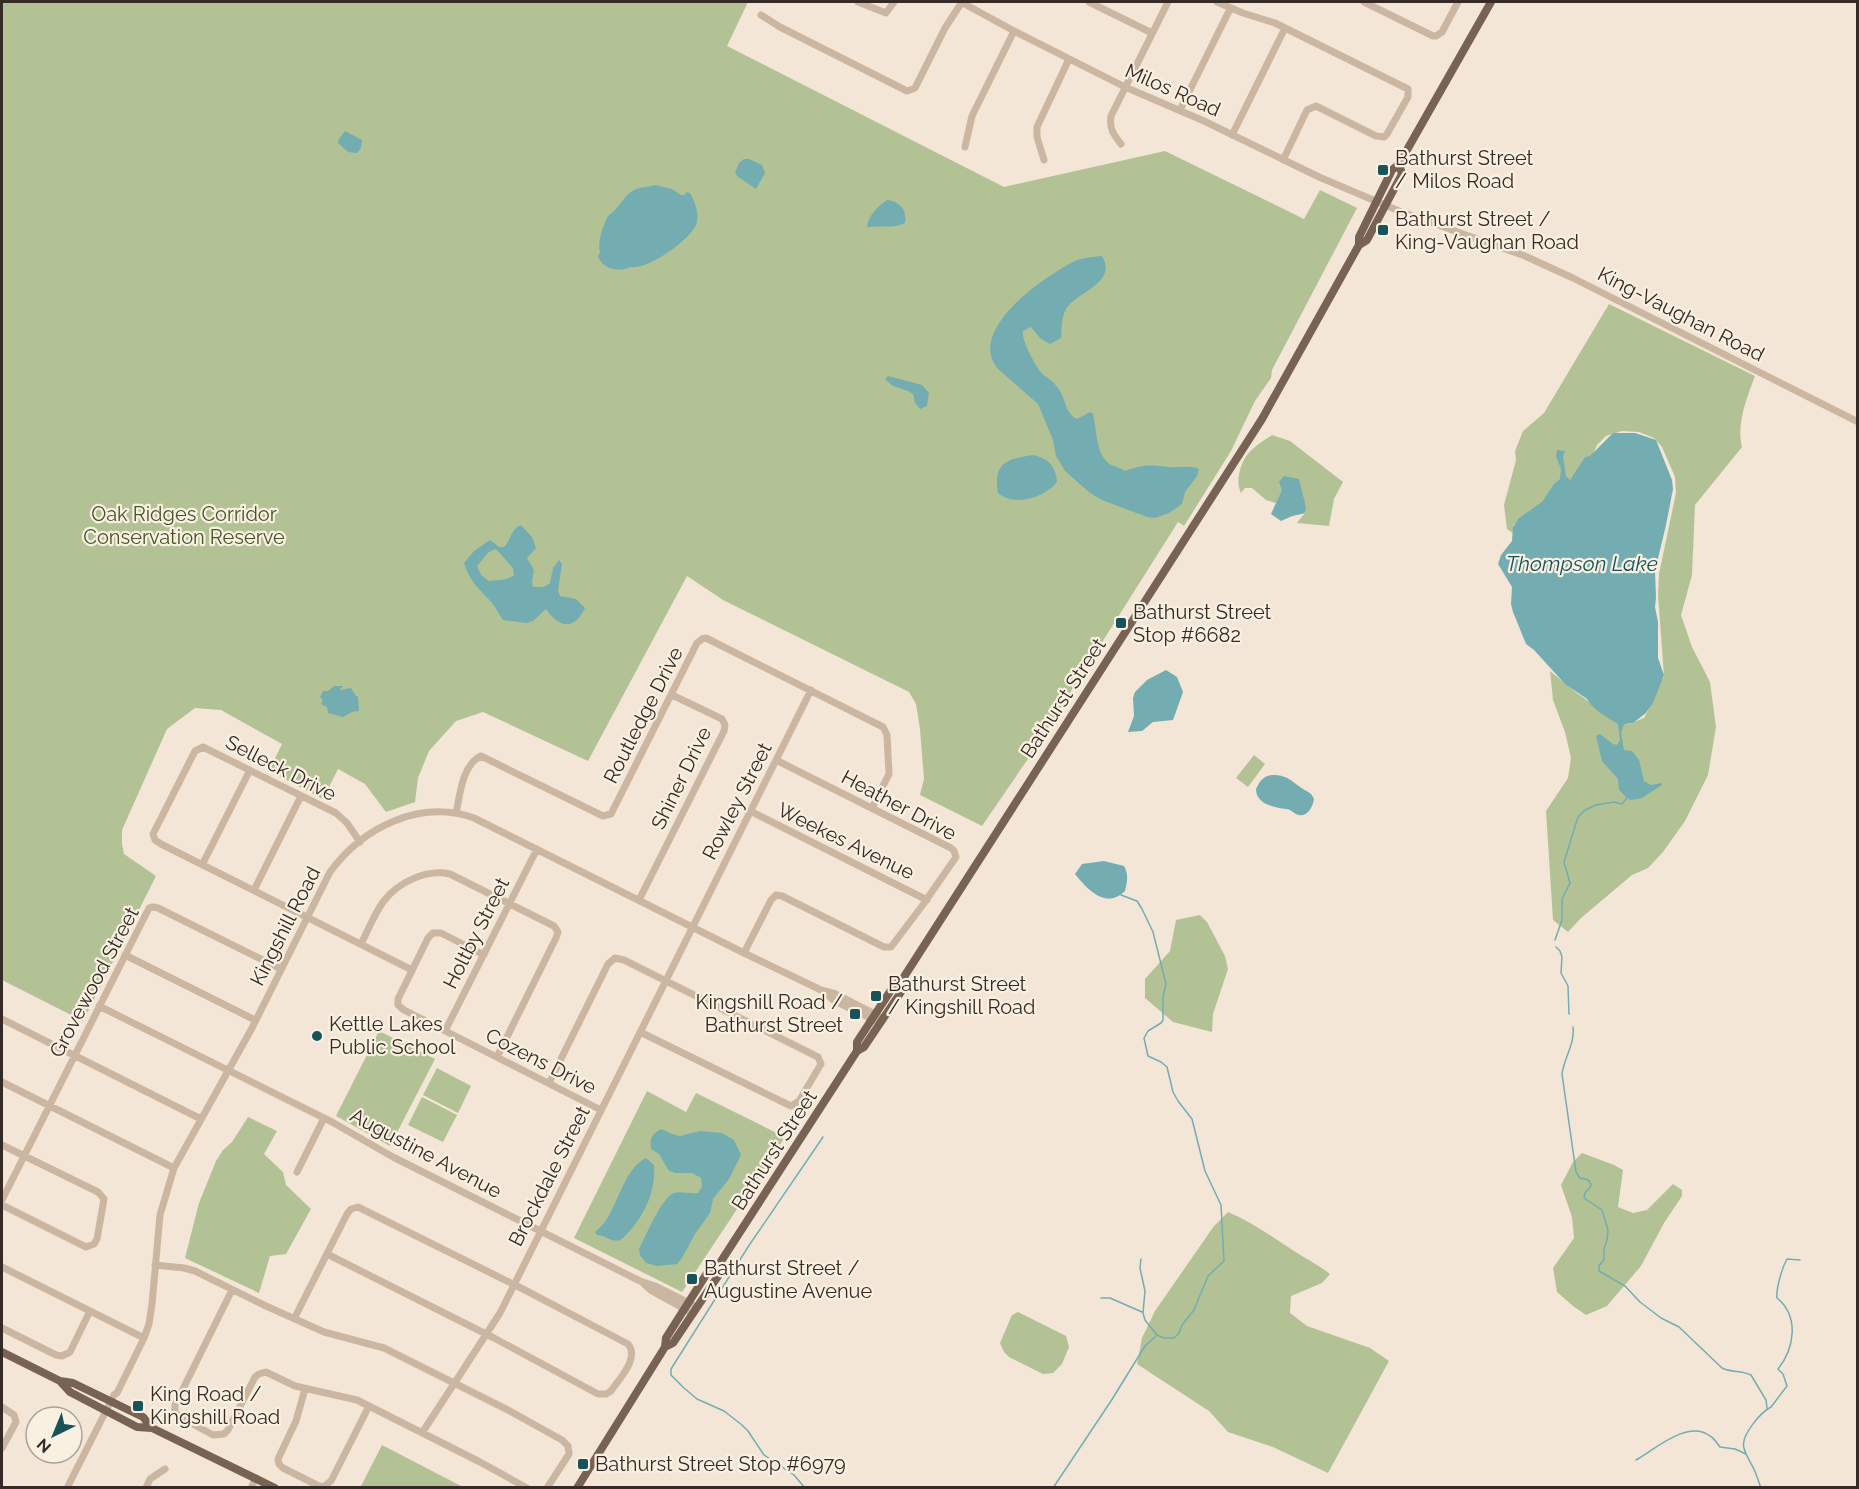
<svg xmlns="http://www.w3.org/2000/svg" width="1859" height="1489" font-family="Raleway,sans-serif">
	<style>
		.green { fill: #b2c295 }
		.water { fill: #73adb2; fill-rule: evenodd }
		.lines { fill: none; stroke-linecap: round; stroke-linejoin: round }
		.stream { stroke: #73adb2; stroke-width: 1.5 }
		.minor { stroke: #cbb6a1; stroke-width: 7 }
		.major { stroke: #786254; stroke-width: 8 }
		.poi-dot { fill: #175359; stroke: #faf0e2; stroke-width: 2 }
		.labels { text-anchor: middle; stroke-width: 4.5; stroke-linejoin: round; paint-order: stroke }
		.street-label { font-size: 20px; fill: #352a25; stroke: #faf0e2 }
		.poi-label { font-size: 20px; fill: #352a25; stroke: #faf0e2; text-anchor: start }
		.park-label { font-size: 20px; fill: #435527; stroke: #faf0e2 }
		.water-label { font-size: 21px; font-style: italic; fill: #175359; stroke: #faf0e2 }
	</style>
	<rect width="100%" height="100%" fill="#f3e6d6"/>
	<path class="green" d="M2 2H748L727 46 1004 187 1165 151 1304 219 1320 190 1357 208 1272 370 1271 378 1255 401 1231 451 1184 526 1178 522 1034 750 982 826 920 795 924 779 920 729 916 704 909 692 723 600 687 576 588 761 483 712 456 721 429 751 418 778 415 802 386 812 365 784 338 769 323 799 269 771 282 744 221 710 195 708 167 729 122 830V844L124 854 156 876 83 1021 2 980Z
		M1609 304 1755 376C1747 397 1736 425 1742 447L1695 505 1692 575 1681 615 1692 647 1710 682 1716 727 1708 775 1685 821 1663 852 1648 868 1632 875 1581 918 1568 932 1553 920 1546 811 1568 778 1571 758 1565 732 1553 700 1550 671C1574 691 1599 712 1629 724L1644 718 1650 707 1654 694 1664 676 1658 595 1659 574 1676 493 1675 477 1662 447 1654 438 1639 432 1622 431 1606 436 1597 445 1591 459 1572 479 1558 484 1546 503 1520 518 1513 526V533L1507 529 1504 505 1516 460 1515 451 1523 431 1544 413Z
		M1272 435 1290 441 1343 482 1334 499 1329 526 1297 523 1304 514 1303 510 1280 500 1276 503 1266 500 1252 488H1245L1241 493C1238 486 1238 482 1239 475 1243 453 1254 447 1272 435Z
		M1254 755 1265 764 1248 787 1236 778Z
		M1200 915 1207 922 1225 956 1228 969 1213 1014 1212 1032 1173 1022 1145 998V979L1170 951 1176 920Z
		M379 1031 435 1059 390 1146 336 1116Z
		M437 1068 471 1086 458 1113 423 1095Z
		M647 1091 686 1112 696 1093 785 1137 682 1292 574 1238Z
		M422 1097 457 1115 443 1142 408 1125Z
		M248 1117 277 1131 264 1154 283 1172 286 1185 311 1209 286 1254 270 1256 259 1293 185 1258 199 1203 216 1161 223 1150 232 1142Z
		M1582 1153 1614 1165 1623 1170 1618 1207 1633 1213 1647 1210 1673 1184 1682 1190V1196L1664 1223 1641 1266 1607 1306 1586 1315 1573 1306 1557 1292 1553 1268 1574 1238 1572 1217 1561 1185 1573 1162Z
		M1228 1212C1252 1222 1272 1237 1294 1251 1306 1259 1319 1265 1330 1274L1322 1283 1291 1296 1290 1313 1307 1326 1370 1348 1389 1361 1328 1473 1273 1447 1228 1432 1209 1411 1137 1364 1142 1338 1155 1311 1214 1226Z
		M1018 1312 1066 1336 1069 1347 1062 1364 1053 1373 1043 1374 1009 1357 1004 1352 1000 1343 1012 1315Z
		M382 1445 463 1487 360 1488Z"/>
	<path class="water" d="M345 131 362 140 361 148 357 153 348 152 338 143 339 139Z
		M744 159H749L762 165 765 173 756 189 737 176 735 173 739 163Z
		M655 185 672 189 681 195H685L686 192 690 193C695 202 700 215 696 225 689 241 646 271 630 267 619 273 602 269 598 256L600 252C597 242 603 226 608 216 619 209 623 196 634 190 640 187 648 187 655 185Z
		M887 200C900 202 907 209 905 223 893 229 879 225 867 227 868 216 878 206 887 200Z
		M1102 256C1118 283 1078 291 1066 309 1061 318 1062 328 1061 338L1050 344 1041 339 1031 327 1023 331C1021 339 1034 363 1040 371 1045 378 1054 380 1060 391 1066 401 1065 413 1077 419L1090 412 1093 414C1097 429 1095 455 1111 465 1116 467 1121 468 1125 471 1143 464 1151 465 1170 467 1181 468 1187 465 1199 469L1197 476 1185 492 1182 504 1169 513 1155 518 1147 517 1102 500 1090 493 1065 471 1056 456 1053 440 1038 404 997 368C967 329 1045 276 1075 261 1084 257 1093 257 1102 256Z
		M888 376 922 385 929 393 927 406 920 409 915 403 913 394 908 391 893 386 885 379Z
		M1613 433H1635L1656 440 1672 480 1673 489 1666 525 1655 571 1656 598 1655 607 1658 622V658L1664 675 1653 703 1646 713 1633 723 1624 724 1621 733 1624 750 1632 751 1639 760 1644 781 1651 785 1661 783 1662 785 1642 798 1631 800 1627 798 1619 790 1618 779 1602 761 1596 736 1600 734 1613 744 1617 745 1620 740 1618 724C1608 718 1593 710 1587 699L1565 684 1534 650 1526 644 1513 612 1511 604 1512 587 1498 564 1501 555 1512 541 1513 527 1519 518 1542 502 1554 484 1560 479 1561 469 1556 456 1557 450 1565 451 1563 456 1566 476 1570 480 1585 457 1590 456Z
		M1033 455C1049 458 1056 467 1057 482 1044 498 1015 507 998 493 993 462 1007 459 1033 455Z
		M1284 476 1299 479C1301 486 1302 493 1304 499 1309 518 1303 512 1290 517 1287 518 1284 520 1281 521L1271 514 1282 490 1279 482Z
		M521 525 532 537 536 548 527 558 534 570 532 581 533 587H544L550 583 553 568 559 560 562 564 558 590 560 596 576 599 585 608C574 631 559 628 546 609L533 621 526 623 503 620C499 615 496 608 492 603 479 588 471 584 464 563L474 551 490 540 499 547H504C512 539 510 530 521 525ZM496 549 513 568 514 575C507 581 497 580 489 581L481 575 477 566 489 552Z
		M1166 670 1177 677 1183 692 1173 720 1153 722 1142 731 1128 732 1134 716 1133 698 1135 692 1147 680Z
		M334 686H342L343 687 340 689 341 690 351 688 356 696H358L359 711 352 712 343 717 328 713 327 707 321 704 323 700 320 697 323 691H328Z
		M1272 775C1288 775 1291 781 1303 789 1309 793 1311 792 1314 799 1313 806 1308 817 1299 815 1294 814 1291 809 1286 809 1273 807 1256 804 1256 789 1260 781 1263 776 1272 775Z
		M1104 861 1124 866C1129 875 1127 882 1125 891 1106 910 1087 889 1075 874L1082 864Z
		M661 1129 672 1134 680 1136 700 1131 722 1133 734 1140 741 1155 729 1179 713 1199 710 1213 695 1234 682 1258 677 1264 657 1266 646 1263 640 1255 639 1249C646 1236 661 1198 674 1193 681 1191 690 1194 698 1193L702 1186 701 1178 692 1173H676L669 1171 659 1154 651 1149C650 1138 651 1135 661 1129Z
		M646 1158 654 1165C656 1191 645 1215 627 1234 624 1236 623 1239 620 1240 612 1243 605 1235 597 1235L595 1232C600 1227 605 1223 608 1217 619 1199 626 1168 646 1158Z"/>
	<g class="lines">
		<path class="stream" d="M1121 895 1137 901 1142 909 1153 932 1166 984 1163 997V1020L1161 1023 1148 1031 1144 1038 1148 1056 1161 1062 1167 1067 1173 1092 1178 1101 1192 1119 1205 1171 1221 1205 1224 1261 1208 1276 1194 1310 1182 1325 1179 1333 1174 1338H1164L1157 1335 1145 1320 1143 1313 1145 1291 1140 1268 1141 1259
			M1555 940 1562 920V899L1570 883 1564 862 1578 817 1585 810 1596 805 1614 802 1622 804 1627 798
			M1556 947 1560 951 1562 957 1561 973 1568 986 1569 1014
			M1573 1027C1575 1044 1564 1058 1562 1074L1576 1172 1580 1178C1586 1179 1590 1179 1591 1186L1585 1193 1584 1198 1602 1210 1608 1230 1607 1240 1604 1249V1259L1599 1266V1271L1625 1286 1640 1302 1661 1318 1679 1327 1722 1368C1732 1373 1741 1370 1751 1375L1766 1400 1767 1408
			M1101 1298H1110L1142 1312
			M1636 1460C1654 1450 1688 1419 1710 1436 1714 1438 1717 1443 1720 1447L1735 1449 1746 1454
			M805 1488 794 1475 764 1455 748 1431 742 1425 724 1411 697 1399 684 1388 671 1375V1369L748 1247 823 1137
			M1053 1488 1111 1401 1145 1346 1156 1336
			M1761 1488C1759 1483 1758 1479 1756 1474 1753 1465 1746 1457 1744 1448 1740 1436 1761 1412 1771 1407L1787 1386 1783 1374 1778 1369C1794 1349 1800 1317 1777 1298 1776 1288 1782 1268 1787 1259L1800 1260"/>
		<path class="minor" d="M858 2 886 13 894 2
			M961 2 1014 31 1125 87 1204 121 1319 177 1399 211 1525 256 1573 278 1858 422
			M1089 2 1152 33
			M1217 2 1243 13 1275 23 1408 89V97L1387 134 1384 137 1376 136 1316 106 1307 110 1283 160
			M1364 2 1433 36H1436L1442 32 1458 2
			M761 15 780 27 907 91 915 88 945 28 962 2
			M1180 110 1230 9
			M1232 135 1285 28
			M1121 144C1114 135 1109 129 1111 116L1168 2
			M965 147 972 116 1014 31
			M1044 160 1037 137V127L1069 59
			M750 811 927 900
			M456 813C460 795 462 765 481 756L603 816 611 814 697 643 702 639 706 638 883 727 887 735 889 774 872 808
			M360 842 347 823 336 813 203 747 195 751 153 834 155 840 161 844 412 970
			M202 865 250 770
			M254 890 301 796
			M639 900 724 731 725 725 722 719 672 695
			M361 944C368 930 374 915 383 902 398 882 426 869 450 874L554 926 558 932 556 938 497 1057
			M744 953 771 900 776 895 782 896 884 947H891L922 906 956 857 954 851 951 848 776 760
			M125 955 255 1020
			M484 955 441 933H433L428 938 398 999V1005L404 1010 601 1110
			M823 991 833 1000 876 1021
			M99 1006 332 1122 393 1157 640 1281 655 1286 697 1307
			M2 1019 201 1119
			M445 1031 537 849
			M2 1082 174 1168
			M549 1083 608 964 615 958 624 960 818 1057 821 1064 799 1101 791 1106 640 1032
			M2 1145 98 1192 104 1199 97 1239 94 1244 86 1247 2 1205
			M297 1172 324 1118
			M2 1200 149 908 153 907 158 908 281 969
			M155 1265 184 1268 195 1271 266 1306 324 1332 384 1348 506 1409 562 1440 568 1446 569 1454 547 1488
			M2 1267 144 1338
			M644 1284 652 1291 688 1311
			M232 1290 175 1405V1412L180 1417 213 1435 224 1434 228 1430 255 1377 259 1374 266 1372 295 1386 357 1400 480 1462 527 1488
			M294 1319 347 1214 351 1209 358 1207 521 1288 628 1344C640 1358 619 1379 611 1391L606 1394H598L494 1338 327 1254
			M2 1328 56 1355 62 1356 70 1352 90 1311
			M305 1389 296 1421 278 1459 279 1464 283 1468 317 1485 323 1487 331 1481 369 1406
			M2 1407 14 1415 16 1422 2 1448
			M422 1433 500 1313 811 690
			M67 1488 114 1395 117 1393 144 1338 149 1324 152 1304 160 1215 174 1168 252 1028 330 872C363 827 420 799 474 818L744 953 821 990 836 994 879 1016
			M146 1488 150 1479 165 1469
			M251 1488 256 1478"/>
		<path class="major" d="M1359 245V237L1392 170 1399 164 1491 2
			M857 1051V1042L895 984 902 980 1262 419 1359 245 1367 240 1402 174 1399 164
			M665 1347 673 1343 718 1276V1266L857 1051 864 1047 903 989 902 980
			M2 1352 60 1381 73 1383 143 1417 152 1428
			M60 1381 70 1392 137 1427 152 1428 275 1488
			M577 1488 665 1347 666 1338 709 1270 718 1266"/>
	</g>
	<g class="poi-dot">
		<rect x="1377" y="164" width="12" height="12" rx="3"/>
		<rect x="1377" y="224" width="12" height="12" rx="3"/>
		<rect x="1115" y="617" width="12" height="12" rx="3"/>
		<rect x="870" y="990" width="12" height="12" rx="3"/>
		<rect x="849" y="1008" width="12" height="12" rx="3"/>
		<circle cx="317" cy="1036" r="6"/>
		<rect x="686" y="1273" width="12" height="12" rx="3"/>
		<rect x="132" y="1400" width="12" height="12" rx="3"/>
		<rect x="577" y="1458" width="12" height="12" rx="3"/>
	</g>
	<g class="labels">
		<g class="street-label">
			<text transform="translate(1173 90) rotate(24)" y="7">Milos Road</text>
			<text transform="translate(1681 314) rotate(27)" y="7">King-Vaughan Road</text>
			<text transform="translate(1063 698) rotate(-57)" y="7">Bathurst Street</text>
			<text transform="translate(643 715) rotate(-63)" y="7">Routledge Drive</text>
			<text transform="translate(281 768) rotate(27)" y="7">Selleck Drive</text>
			<text transform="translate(681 778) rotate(-64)" y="7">Shiner Drive</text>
			<text transform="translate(737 801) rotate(-63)" y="7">Rowley Street</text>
			<text transform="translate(899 805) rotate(28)" y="7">Heather Drive</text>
			<text transform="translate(846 841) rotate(26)" y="7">Weekes Avenue</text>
			<text transform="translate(285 926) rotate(-63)" y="7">Kingshill Road</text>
			<text transform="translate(476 933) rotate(-63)" y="7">Holtby Street</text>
			<text transform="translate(94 982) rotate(-62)" y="7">Grovewood Street</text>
			<text transform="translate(541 1061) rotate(27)" y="7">Cozens Drive</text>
			<text transform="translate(774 1150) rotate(-57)" y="7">Bathurst Street</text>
			<text transform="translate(426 1153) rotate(28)" y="7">Augustine Avenue</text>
			<text transform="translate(549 1176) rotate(-63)" y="7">Brockdale Street</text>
		</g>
		<g class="poi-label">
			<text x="1395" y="165">Bathurst Street<tspan x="1395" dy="23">/ Milos Road</tspan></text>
			<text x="1395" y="226">Bathurst Street /<tspan x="1395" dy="23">King-Vaughan Road</tspan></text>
			<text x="1133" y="619">Bathurst Street<tspan x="1133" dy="23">Stop #6682</tspan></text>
			<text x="888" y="991">Bathurst Street<tspan x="888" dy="23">/ Kingshill Road</tspan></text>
			<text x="843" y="1009" text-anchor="end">Kingshill Road /<tspan x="843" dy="23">Bathurst Street</tspan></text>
			<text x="329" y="1031">Kettle Lakes<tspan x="329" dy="23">Public School</tspan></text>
			<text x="704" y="1275">Bathurst Street /<tspan x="704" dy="23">Augustine Avenue</tspan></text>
			<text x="150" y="1401">King Road /<tspan x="150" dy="23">Kingshill Road</tspan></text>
			<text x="595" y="1471">Bathurst Street Stop #6979</text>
		</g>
		<g class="park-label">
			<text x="184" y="521">Oak Ridges Corridor<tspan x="184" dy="23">Conservation Reserve</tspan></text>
		</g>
		<g class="water-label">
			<text x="1582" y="571">Thompson Lake</text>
		</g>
	</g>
	<rect width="1859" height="1489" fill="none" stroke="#352a25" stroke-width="6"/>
	<g transform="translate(54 1435) rotate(223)"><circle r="28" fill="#faf0e2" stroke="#aba196" stroke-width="1.5"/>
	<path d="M0-4.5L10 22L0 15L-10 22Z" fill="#175359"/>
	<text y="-9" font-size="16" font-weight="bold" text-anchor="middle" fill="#352a25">N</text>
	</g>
</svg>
